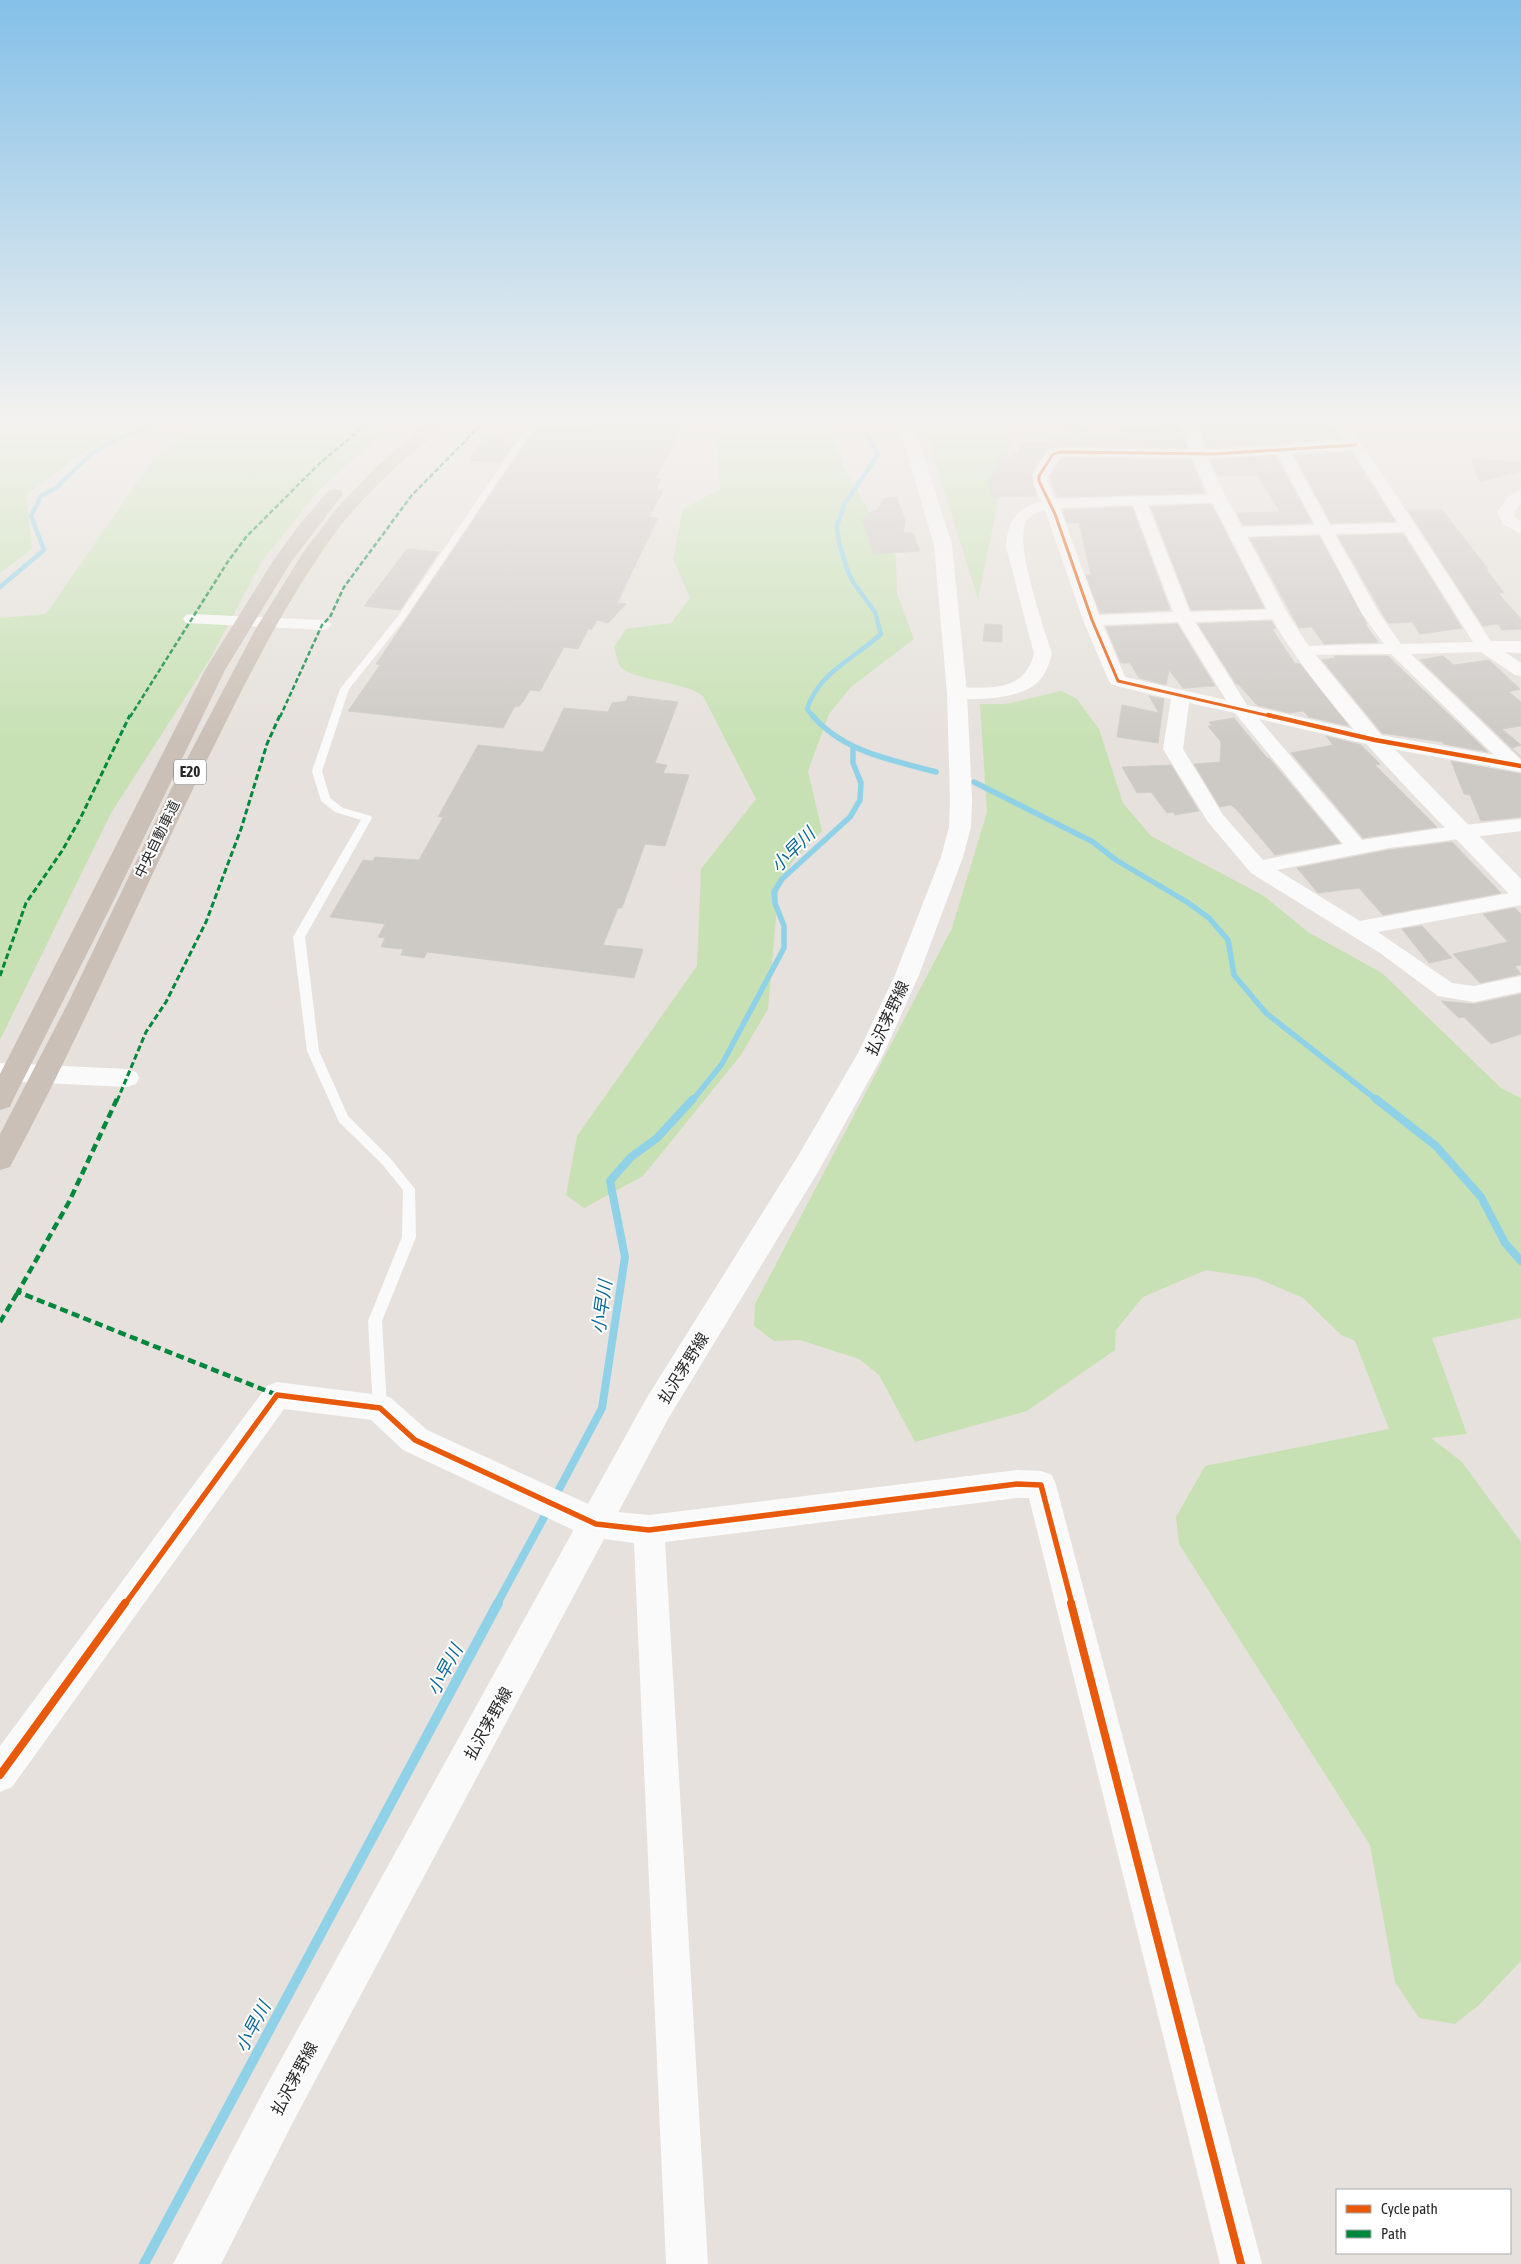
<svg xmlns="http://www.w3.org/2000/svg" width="1521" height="2264" font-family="'Asap Condensed','Noto Sans JP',sans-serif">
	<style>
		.green { fill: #c7e1b4 }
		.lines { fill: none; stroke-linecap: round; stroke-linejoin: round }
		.stream-far3 { stroke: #8fd2e8; stroke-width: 4.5 }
		.stream-far2 { stroke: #8fd2e8; stroke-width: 5.5 }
		.stream-far1 { stroke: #8fd2e8; stroke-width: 8 }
		.stream { stroke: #8fd2e8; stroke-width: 10 }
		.building { fill: #cdcac6; stroke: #d1cdc8 }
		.service { fill: #fbfafa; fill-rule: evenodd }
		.minor { fill: #fbfafa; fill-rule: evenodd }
		.tertiary { fill: #fbfafa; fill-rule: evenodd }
		.secondary { fill: #fbfafa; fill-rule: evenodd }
		.motorway { fill: #cbc0b7; fill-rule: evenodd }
		.quiet-far2 { stroke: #00873e; stroke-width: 2.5; stroke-dasharray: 5 2.5; stroke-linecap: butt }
		.quiet-far1 { stroke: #00873e; stroke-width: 3; stroke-dasharray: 6 3; stroke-linecap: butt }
		.quiet { stroke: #00873e; stroke-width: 4.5; stroke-dasharray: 8 4.5; stroke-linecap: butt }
		.cycleway-far3-casing { stroke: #fff; stroke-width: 5 }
		.cycleway-far2-casing { stroke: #fff; stroke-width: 7 }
		.cycleway-far1-casing { stroke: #fff; stroke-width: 9 }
		.cycleway-casing { stroke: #fff; stroke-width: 11 }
		.cycleway-far3 { stroke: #e8590c; stroke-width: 3 }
		.cycleway-far2 { stroke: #e8590c; stroke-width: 4.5 }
		.cycleway-far1 { stroke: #e8590c; stroke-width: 5.5 }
		.cycleway { stroke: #e8590c; stroke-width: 8 }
		.labels { text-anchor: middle; stroke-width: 4; stroke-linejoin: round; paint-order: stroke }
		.far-street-label { font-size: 14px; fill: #272727; stroke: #fff }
		.shield { fill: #fff; stroke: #686868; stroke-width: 1 }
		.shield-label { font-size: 15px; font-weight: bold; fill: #272727 }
		.street-label { font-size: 16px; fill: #272727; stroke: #fff }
		.water-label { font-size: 18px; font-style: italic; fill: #0d6795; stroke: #fff }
	</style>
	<rect width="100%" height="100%" fill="#e6e1dc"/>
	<path class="green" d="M8 423H144L80 455 26 495 32 549 0 573V428Z
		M202 423H394L320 489 262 561 210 659 111 813 0 1040V618L46 614 154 458Z
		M716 423H830L844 469 896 557 897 594 914 639 851 687 829 714 808 771 822 831 792 862 779 885 768 1009 741 1055 643 1176 584 1208 566 1195 577 1136 697 966 701 869 756 799 703 696C684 681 630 680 620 666 617 661 616 653 614 647L626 629 671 623 690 598 673 559 683 509 720 489Z
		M924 423H1014L978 599 925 429Z
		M1061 691 1076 698 1099 729 1123 803 1151 836 1264 896 1308 932 1382 973 1501 1088 1521 1098V1318L1432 1338 1467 1434 1431 1438 1462 1462 1521 1542V1961L1479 2005 1455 2024 1419 2018 1395 1982 1370 1845 1179 1544 1176 1517 1205 1466 1389 1429 1355 1341 1341 1335 1303 1298 1257 1278 1206 1270 1143 1297 1116 1330 1115 1350 1027 1411 915 1442 879 1375 859 1359 800 1340 774 1341 754 1326 755 1304 952 928 987 812 980 704H1006Z"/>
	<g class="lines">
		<path class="stream-far3" d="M0 587 44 550 31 516 41 496 56 488 91 454 115 440 159 423
			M814 717 807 709C819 672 854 659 881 634L875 612 853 582 847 569 839 543 837 526 845 503 878 455 861 423"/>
		<path class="stream-far2" d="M812 715C843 752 892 760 936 772
			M974 782 1093 842 1116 860 1187 902 1209 918 1228 940 1234 975 1266 1013 1378 1101
			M692 1101 722 1064 784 948V926L775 903 774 892 782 879 850 817 860 800 861 783 853 763V748"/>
		<path class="stream-far1" d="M1376 1099 1436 1146 1481 1197 1505 1243 1521 1261
			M555 1497 602 1408 625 1257 610 1181 631 1157 657 1138 693 1099
			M497 1604 549 1508"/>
		<path class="stream" d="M144 2264 498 1603"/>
	</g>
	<path class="building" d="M589 423H685L655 479H661L656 490 663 491 649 517 658 518 617 603 626 604 608 623 597 620 592 629H588L578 649 564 647 540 691 530 690 523 702 518 707 515 706 503 728 348 711 380 665 376 664 537 426 580 430 585 429Z
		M1204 423H1332L1343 439 1206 448 1200 424Z
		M1067 424H1085L1088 437H1124L1122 428 1160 429 1158 425 1160 424H1180L1187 448 1061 446 1048 449 1031 474 1037 496 992 497 988 483 1000 455 1013 457 1014 453 1018 454 1021 442 1051 443 1049 435H1069Z
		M489 437 515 442 501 462 469 460 482 442Z
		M1351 452 1395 521 1331 523 1294 455Z
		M1276 456 1312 523 1243 525 1237 513 1280 512 1258 476 1218 475 1210 460Z
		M1062 458 1191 460 1205 493 1058 497 1049 477Z
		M1471 459 1521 462V471L1480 482Z
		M896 497 905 519 903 533H913L920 551 874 554 862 520 872 511H876L885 498Z
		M1210 504 1216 513 1264 608 1191 610 1151 507Z
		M1132 507 1170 610 1100 613 1086 575H1091L1079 523H1067L1063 510Z
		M1408 510H1442L1488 569H1486L1504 593H1498L1521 619V629L1502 630 1498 624 1483 626Z
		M1403 534 1462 628 1420 634 1412 622 1388 623 1338 536Z
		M1319 536 1367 624H1365L1378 642 1324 644 1312 627 1299 628 1250 538Z
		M407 549 439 552 400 610 364 606Z
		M1271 621 1276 628 1272 629 1295 664 1299 663 1349 726 1309 717 1303 711 1289 713 1257 705 1238 684H1236L1198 624Z
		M985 624 1002 625V642L983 641Z
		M1177 624 1215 686 1183 688 1169 670 1166 685 1139 678 1130 663H1121L1106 627Z
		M1334 656H1388L1488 752 1444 744 1443 742 1382 733 1322 660 1335 658Z
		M1443 656 1454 665 1489 660 1520 689 1509 692 1521 702V726L1502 729 1521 745 1512 748 1521 757 1420 660Z
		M628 696 678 702 655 763 667 765 663 773 689 775 665 846 645 844 622 908H618L603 945 643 949 634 978 427 952 424 958 401 955 403 949 381 947 385 938 378 937 385 924 330 917 363 860 373 861 375 857 419 860 443 817H438L478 745 543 752 564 708 608 712 612 703 626 701Z
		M1149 696 1164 699 1158 743 1117 737 1122 705 1159 713Z
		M1234 718 1267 758H1269L1340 843 1275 855 1237 810 1231 805 1220 807 1194 764 1220 762 1221 742 1208 726H1212L1209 722Z
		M1326 736 1361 745 1380 764 1375 765 1437 827 1363 838 1291 753 1333 745Z
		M1451 761 1521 774V817L1481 821 1470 795 1464 794Z
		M1171 765 1199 811 1175 815 1173 812 1167 813 1151 792 1137 793 1122 767Z
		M1452 842 1501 893 1383 915 1359 888 1318 893 1297 868 1389 850Z
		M1515 908 1521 914V965L1515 966 1521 974 1480 983 1453 954 1508 942 1483 914Z
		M1422 926 1452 958 1429 963 1402 929Z
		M1521 994V1034L1491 1044 1464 1017 1459 1018 1441 1001 1474 1004Z"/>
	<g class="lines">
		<path class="service" d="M530 423H537L404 620 349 689 322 771 330 798 343 808 371 816 372 818 305 937 319 1051 348 1116 390 1158 415 1189 416 1237 382 1321 387 1408 385 1413 380 1414 375 1413 373 1408 368 1321 402 1237 403 1190 382 1164 339 1122 307 1051 293 937 361 820 335 812 321 801 312 771 340 689 398 616Z"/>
		<path class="minor" d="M1335 423H1349L1492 643 1521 663V676L1515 675 1481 652 1411 654 1521 760V772L1375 746 1259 719 1362 840 1455 826 1521 819V831L1389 848 1277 870 1360 921 1521 891V905L1378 932 1452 983 1474 986 1521 976V992L1474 1002 1438 996 1380 953 1251 873 1208 822 1163 749 1171 699 1112 685 1109 681 1083 620 1045 510C1038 512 1030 515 1026 522 1014 544 1044 627 1052 654 1049 664 1046 674 1038 682 1021 699 973 702 951 697L948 693 951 689 957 687C990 688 1024 692 1034 654L1006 547C1007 522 1016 508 1041 501 1028 474 1031 475 1048 451L1061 448 1213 450 1346 441ZM1352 450 1398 523 1330 525 1291 453ZM1277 454 1315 525 1238 527 1230 532 1238 537 1320 534 1362 614 1384 644 1302 646 1296 647 1293 651 1296 655 1391 654 1494 755 1375 734 1247 705 1195 622 1279 619 1285 618 1288 614 1285 610 1279 609 1190 612 1148 505 1218 502 1223 500 1226 497 1223 494 1055 499 1047 481V476L1061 456 1213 458ZM1133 505 1173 612 1099 615 1060 508ZM1404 532 1473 642 1401 644 1379 613 1335 534ZM1178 622 1226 700 1125 677 1103 625ZM1189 703 1235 713 1343 844 1263 860 1223 815 1183 749Z
			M1509 423H1521V431L1516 430Z
			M192 614 322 620 328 621 331 625 328 629 322 630 186 623 183 619 186 615Z
			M0 1063 127 1069 136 1072 139 1078 136 1084 127 1087 0 1081Z
			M277 1382 380 1395 390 1399 395 1408 390 1417 380 1421 284 1409 12 1787 0 1792V1746L267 1386Z
			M1017 1470 1041 1471 1052 1475 1056 1485 1262 2264H1220L1029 1498H1017L665 1542 708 2264H666L634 1543 596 1538 585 1534 581 1524 585 1514 596 1510 649 1515Z"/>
		<path class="tertiary" d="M1182 423H1198L1205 453 1226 497 1288 614 1310 648 1382 736 1521 879V901L1513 898C1439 820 1356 742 1294 653 1269 619 1252 579 1232 541 1212 501 1192 467 1182 423Z
			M1521 489V503L1514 512 1515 517 1521 521V534L1503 524 1497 512 1509 496Z
			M1485 641H1521V653L1478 651 1475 647 1478 643Z
			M380 1394 391 1398 427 1430 608 1513 613 1524 608 1535 596 1540 584 1535 403 1450 369 1418 364 1408 369 1398Z"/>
		<path class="secondary" d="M898 423H914L952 545 967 693 972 799 971 827 963 857 919 975 884 1053 818 1172 668 1419 293 2122 221 2264H173L263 2092 646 1399 798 1156 858 1053 895 975 941 857 949 827 950 799 947 693 934 545Z"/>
		<path class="motorway" d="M427 423H445C433 439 413 451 399 464 369 492 341 521 319 556 275 621 241 692 206 762 140 897 81 1035 10 1167L0 1170V1134L68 1003 170 791 255 630 304 551 337 508 375 468Z
			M335 489 341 490 343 494 291 562 225 670 110 908 13 1100 10 1107 0 1110V1074L205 670 273 561 299 525 329 490Z"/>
		<path class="quiet-far2" d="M130 717 227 563 246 537 320 463 368 423
			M280 717 322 625 330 617 344 587 412 495 483 423"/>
		<path class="quiet-far1" d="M0 976 26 903 62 851 81 817 130 715
			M117 1101 146 1032 166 1002 206 922 241 829 267 744 280 715"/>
		<path class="quiet" d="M117 1099 69 1202 18 1292 277 1395
			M0 1322 18 1292"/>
		<g class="cycleway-far3-casing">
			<path id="cycleway-far3" d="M1274 717 1118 681 1092 620 1055 514 1039 481V476L1053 454 1061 452 1213 454 1356 445"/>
		</g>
		<g class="cycleway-far2-casing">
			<path id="cycleway-far2" d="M1268 715 1375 740 1521 766"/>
		</g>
		<g class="cycleway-far1-casing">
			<path id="cycleway-far1" d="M125 1604 277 1395 380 1408 415 1440 596 1524 649 1530 1017 1484 1041 1485 1072 1604"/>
		</g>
		<g class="cycleway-casing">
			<path id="cycleway" d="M1071 1603 1241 2264
				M0 1775 125 1603"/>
		</g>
		<use href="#cycleway-far3" class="cycleway-far3"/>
		<use href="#cycleway-far2" class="cycleway-far2"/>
		<use href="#cycleway-far1" class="cycleway-far1"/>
		<use href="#cycleway" class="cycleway"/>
	</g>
	<linearGradient id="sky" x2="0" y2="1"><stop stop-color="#84c0e8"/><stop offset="0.57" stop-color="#f4f2ef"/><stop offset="1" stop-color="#f4f2ef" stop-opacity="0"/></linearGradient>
	<rect width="1521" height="740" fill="url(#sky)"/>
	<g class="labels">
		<g class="far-street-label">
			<text transform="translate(157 839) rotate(-64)" y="5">中央自動車道</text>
		</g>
		<rect class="shield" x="174" y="759.5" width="32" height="25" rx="4"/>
		<g class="shield-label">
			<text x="190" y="777">E20</text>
		</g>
		<g class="street-label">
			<text transform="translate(887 1018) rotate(-65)" y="6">払沢茅野線</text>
			<text transform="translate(683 1368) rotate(-58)" y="6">払沢茅野線</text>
			<text transform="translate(488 1723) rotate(-61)" y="6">払沢茅野線</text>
			<text transform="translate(294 2078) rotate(-62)" y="6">払沢茅野線</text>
		</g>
		<g class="water-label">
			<text transform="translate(793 850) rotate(-45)" y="6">小早川</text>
			<text transform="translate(602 1307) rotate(-82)" y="6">小早川</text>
			<text transform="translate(445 1670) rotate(-62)" y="6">小早川</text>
			<text transform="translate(253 2027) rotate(-62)" y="6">小早川</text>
		</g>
	</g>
	<rect x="1336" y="2189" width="175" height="65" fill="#ffffff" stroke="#a9a9a9"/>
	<rect x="1346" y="2205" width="25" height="8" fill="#e8590c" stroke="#a9a9a9"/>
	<text x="1381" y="2214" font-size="15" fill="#272727">Cycle path</text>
	<rect x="1346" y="2230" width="25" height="8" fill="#00873e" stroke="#a9a9a9"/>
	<text x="1381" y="2239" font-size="15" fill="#272727">Path</text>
</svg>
